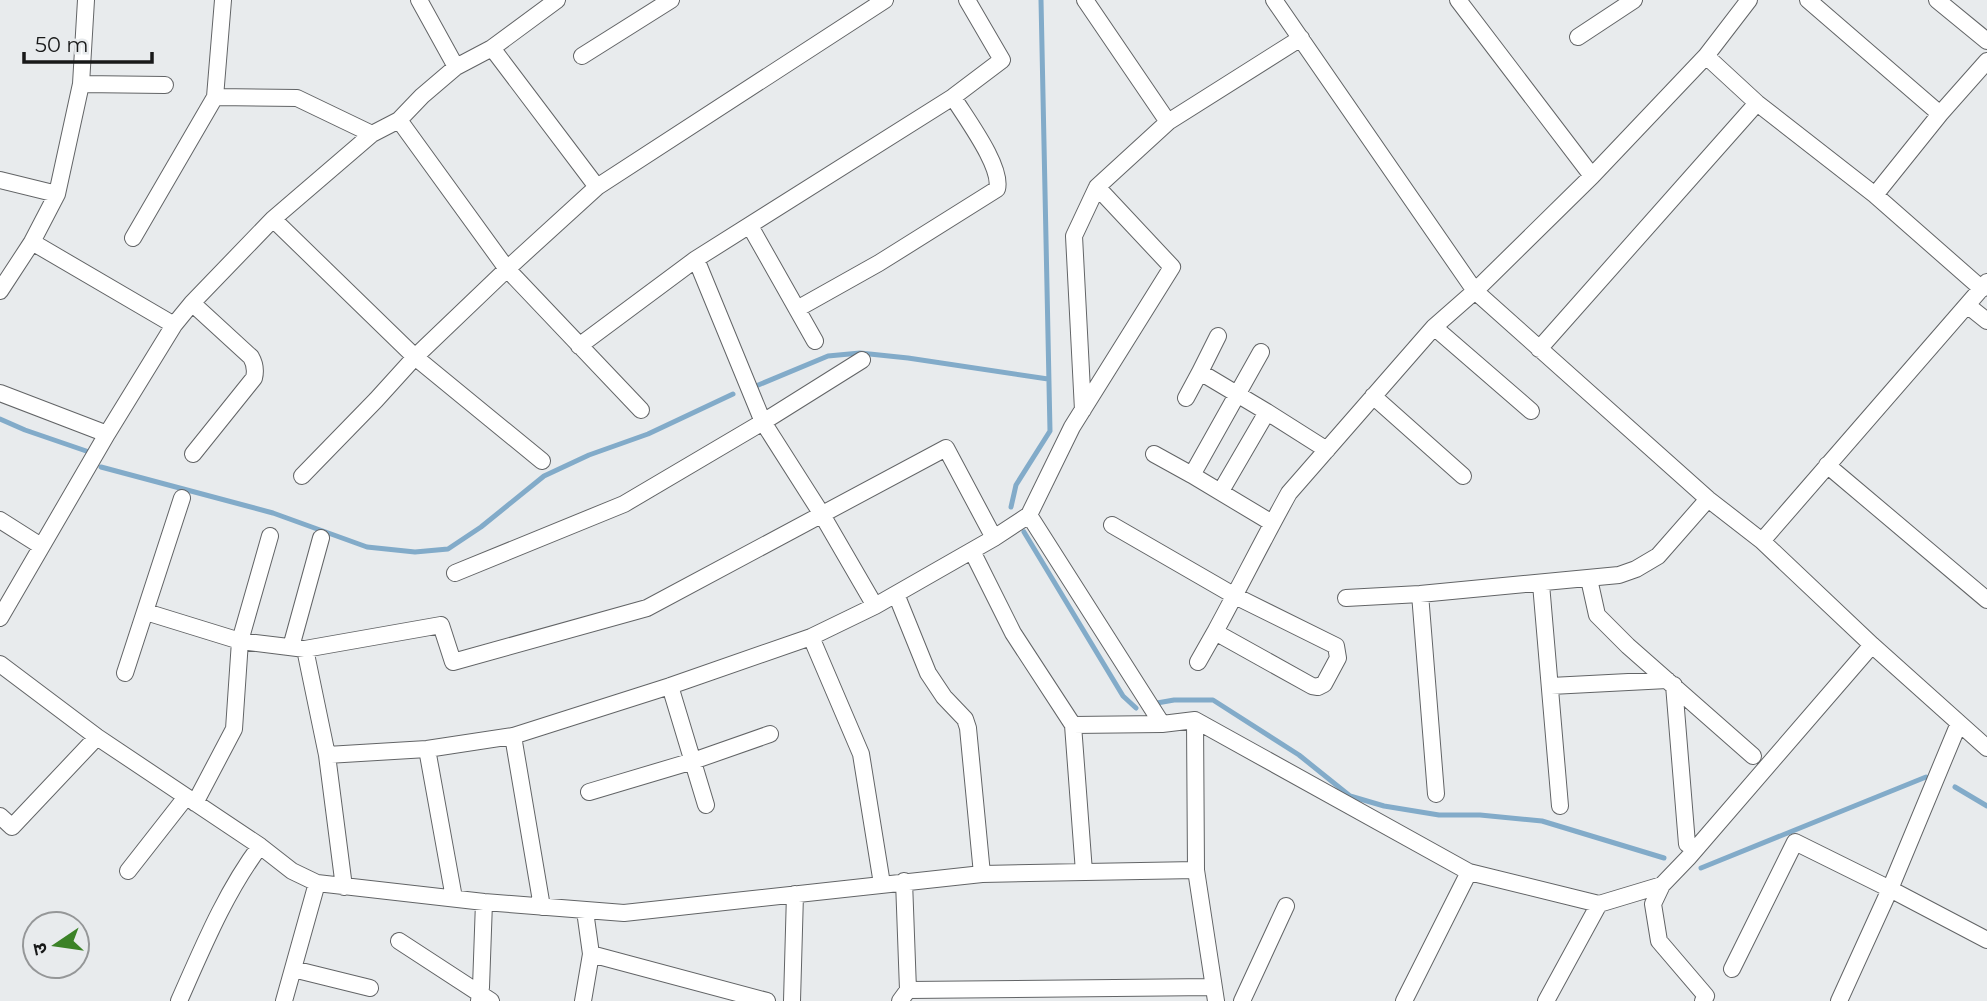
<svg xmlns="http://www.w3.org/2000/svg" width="1987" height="1001" font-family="Montserrat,'Noto Sans Devanagari',sans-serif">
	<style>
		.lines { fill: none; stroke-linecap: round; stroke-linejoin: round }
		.stream { stroke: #82abc9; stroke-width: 5 }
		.minor-casing { stroke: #626466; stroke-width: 18 }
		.minor { stroke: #fff; stroke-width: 16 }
	</style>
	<rect width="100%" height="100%" fill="#e8ebed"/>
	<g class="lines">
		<path class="stream" d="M756 386 828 356 860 353 908 358 1048 379
			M0 419 25 430 92 453
			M101 467 273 513 367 547 415 552 448 549 481 527 544 476 589 455 648 434 733 394
			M1011 507 1016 485 1050 431 1041 0
			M1024 532 1123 696 1136 708
			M1157 703 1174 700H1213L1299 755 1350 796 1384 806 1439 815H1480L1542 821 1664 858
			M1955 787 1987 806
			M1701 868 1926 777"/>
		<g class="minor-casing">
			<path id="minor" d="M419 0 456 67
				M1085 0 1168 122
				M1274 0 1475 291 1708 499 1762 541 1872 645 1987 748
				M1458 0 1592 176
				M1808 0 1940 114
				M1937 0 1987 41
				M1578 37 1634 0
				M492 48 597 187
				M582 56 671 0
				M1706 56 1757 103 1875 195 1982 289
				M81 84 165 85
				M215 97 297 98 372 134
				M399 120 507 269 641 410
				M0 180 57 194
				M1097 187 1172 267 1072 427 1029 515 1162 724
				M1875 195 1940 114 1987 61
				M273 219 415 357 542 461
				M750 226 815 341
				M133 238 215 97 223 0
				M32 242 174 325
				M696 259 763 422 821 513 875 606
				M0 291 32 242 57 194 81 84 86 0
				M192 303 251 357C255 364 256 370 254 378L193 454
				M1967 305 1987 321
				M797 309 879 263 997 189C1003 167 965 117 953 97
				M1434 327 1531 411
				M579 346 696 259 953 97 1002 60 967 0
				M1539 349 1757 103
				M1261 352 1192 475 1272 523
				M1200 372 1218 336
				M0 393 107 434
				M1373 396 1463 476
				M1186 398 1200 372 1267 412
				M1083 410 1074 236 1097 187 1168 122 1301 38
				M1154 454 1192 475
				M1827 465 1987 600
				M302 476 376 400 415 357 507 269 597 187 885 0
				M1221 491 1267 412 1327 450
				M0 520 41 546
				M1112 525 1235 596 1336 646 1338 658 1324 684 1318 687 1312 686 1215 632C1240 586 1264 538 1289 493L1434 327 1475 291 1592 176 1706 56 1749 0
				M1762 541 1987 282
				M972 551 1013 633 1073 725 1084 872
				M455 573 624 504 763 422 862 360
				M1589 579 1597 615 1628 646 1753 756
				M1541 584 1560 806
				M896 594 928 673 944 697 965 719 968 728 982 874
				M1420 594 1436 794
				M1346 598 1420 594 1619 575 1636 569 1658 556 1708 499
				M146 612 240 641 305 649 441 625 453 662 647 608 946 448 994 538
				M0 618 107 434 174 325 192 303 273 219 372 134 399 120 422 96 456 67 492 48 557 0
				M811 637 861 754 882 884
				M291 647 321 538
				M305 649 327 755
				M1198 662 1215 632
				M0 664 97 737 260 846 292 871 317 883 484 902 624 913 982 874 1196 870
				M125 673 182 498
				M1674 685 1687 844
				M670 686 706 805
				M1551 686 1667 680
				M1195 720 1196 870 1216 1001
				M1073 725 1162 724 1195 720 1469 872 1599 904 1662 885
				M513 736 542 907
				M427 749 454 898
				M589 792 693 761 770 734
				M195 803 234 729 240 641 270 536
				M0 816 12 827 97 737
				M128 871 186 797
				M344 887 327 755 427 749 513 736 670 686 811 637 875 606 994 538 1029 515
				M399 941 491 1001
				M591 954 767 1001
				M293 969 370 988
				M1732 969 1795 842 1890 889 1987 940
				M908 990 1213 987
				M179 1001C203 947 225 893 260 846
				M284 1001 317 883
				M479 1001 481 987 484 902
				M583 1001 591 954 585 911
				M792 1001 795 894
				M900 1001 908 990 904 881
				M1242 1001 1286 906
				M1404 1001 1469 872
				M1546 1001 1599 904
				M1703 1001 1706 996 1659 941 1653 904 1662 885 1688 858 1872 645
				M1839 1001 1890 889 1959 723"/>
		</g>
		<use href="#minor" class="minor"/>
	</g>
	<g transform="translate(56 945) rotate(257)"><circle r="33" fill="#e8ebed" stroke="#959798" stroke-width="2"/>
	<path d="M0-5L12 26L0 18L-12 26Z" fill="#3b8227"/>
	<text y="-10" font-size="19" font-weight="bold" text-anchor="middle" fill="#181919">उ</text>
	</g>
	<path d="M24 52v10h128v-10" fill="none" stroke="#181919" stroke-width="3.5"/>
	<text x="35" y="52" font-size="21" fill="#181919" stroke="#e8ebed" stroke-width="5" paint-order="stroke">50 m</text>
</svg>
